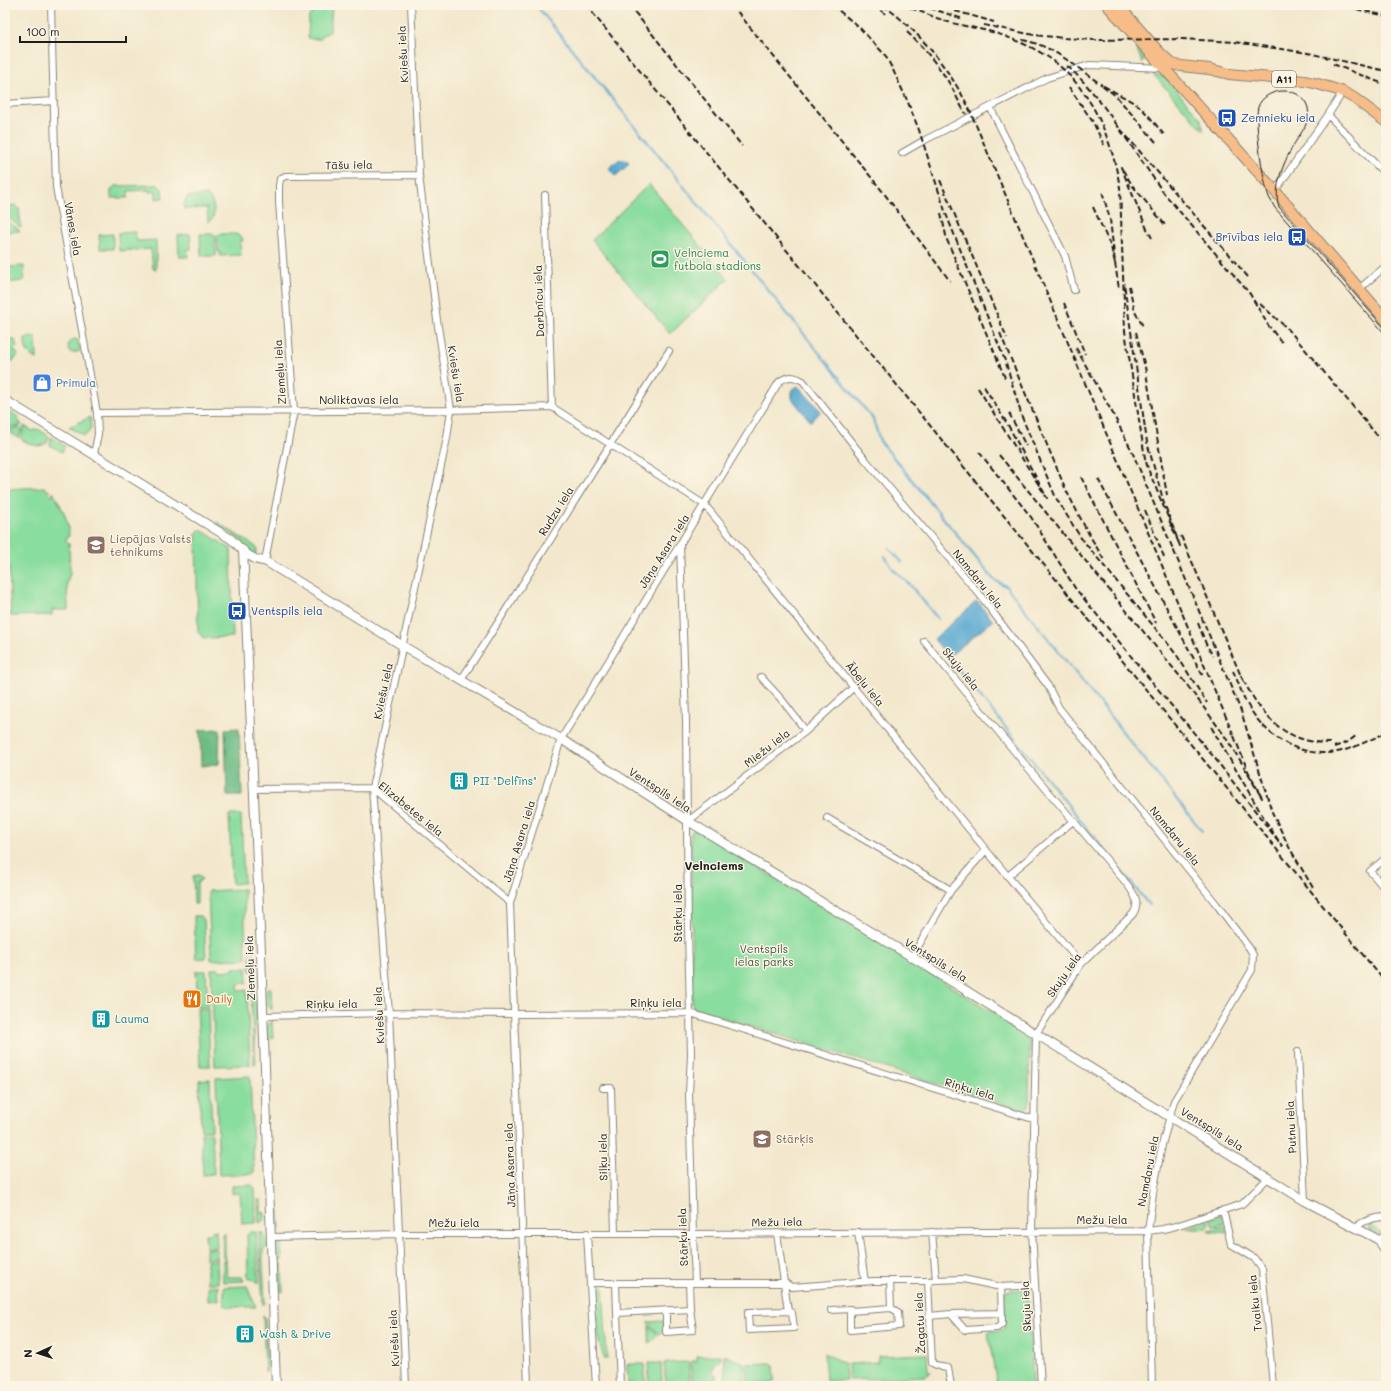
<svg xmlns="http://www.w3.org/2000/svg" width="1391" height="1391" font-family="Mali,sans-serif">
	<style>
		.green { fill: #89dd9e; stroke: #527c5d }
		.forest { fill: #6ebc85; stroke: #456c50 }
		.water { fill: #56a8d1; stroke: #396276 }
		.lines { fill: none; stroke-linecap: round; stroke-linejoin: round }
		.stream { stroke: #56a8d1; stroke-width: 2 }
		.minor-casing { stroke: #888274; stroke-width: 8 }
		.tertiary-casing { stroke: #888274; stroke-width: 10 }
		.trunk-casing { stroke: #888274; stroke-width: 12 }
		.minor { stroke: #fff; stroke-width: 6 }
		.tertiary { stroke: #fff; stroke-width: 8 }
		.trunk { stroke: #f7bd88; stroke-width: 10 }
		.tram { stroke: #1c1c1c; stroke-width: 1 }
		.rail { stroke: #1c1c1c; stroke-width: 2; stroke-dasharray: 6 3; stroke-linecap: butt }
		.labels { text-anchor: middle; stroke-width: 3; stroke-linejoin: round; paint-order: stroke }
		.shield { fill: #fcf5e5; stroke: #5f5d58; stroke-width: 1 }
		.shield-label { font-size: 10px; font-weight: bold; fill: #1c1c1c }
		.street-label { font-size: 11px; fill: #1c1c1c; stroke: #fcf5e5 }
		.transit-label { font-size: 11px; fill: #164399; stroke: #fcf5e5; text-anchor: start }
		.leisure-label { font-size: 11px; fill: #27864d; stroke: #fcf5e5; text-anchor: start }
		.shop-label { font-size: 11px; fill: #366cbe; stroke: #fcf5e5; text-anchor: start }
		.education-label { font-size: 11px; fill: #785e54; stroke: #fcf5e5; text-anchor: start }
		.culture-label { font-size: 11px; fill: #0d838f; stroke: #fcf5e5; text-anchor: start }
		.park-label { font-size: 11px; fill: #3d5643; stroke: #fcf5e5 }
		.food-label { font-size: 11px; fill: #c56008; stroke: #fcf5e5; text-anchor: start }
		.neighbourhood-label { font-size: 12px; font-weight: bold; fill: #1c1c1c; stroke: #fcf5e5 }
	</style>
	<rect width="100%" height="100%" fill="#fcf5e5"/>
	<filter id="ink" filterUnits="userSpaceOnUse"><feTurbulence type="fractalNoise" baseFrequency=".025" numOctaves="2"/><feDisplacementMap in="SourceGraphic" scale="8" xChannelSelector="R" yChannelSelector="G"/><feConvolveMatrix kernelMatrix="1 2 1 2 8 2 1 2 1" color-interpolation-filters="sRGB"/></filter>
	<filter id="wash" filterUnits="userSpaceOnUse"><feTurbulence type="fractalNoise" baseFrequency=".012" numOctaves="4" result="noise"/><feDisplacementMap in="SourceGraphic" scale="16" xChannelSelector="R" yChannelSelector="G"/><feGaussianBlur stdDeviation="0.9" result="paint"/><feColorMatrix in="noise" values="0 0 0 0 0 0 0 0 0 0 0 0 0 0 0 0 0 1.4 0 .05"/><feComposite in="paint" operator="in"/></filter>
	<g filter="url(#wash)">
		<rect width="100%" height="100%" fill="#f3e8cd"/>
		<path class="green" d="M325 5H332L330 32 322 35 321 39H312L308 38 309 16 313 13V8Z
			M1134 41 1145 56 1144 60 1142 63Z
			M1152 73 1163 76 1166 78 1201 119 1204 131Z
			M649 184 728 279 670 334 592 240Z
			M158 185 162 189 163 198 156 199V192H149V190L128 191V198H111V190L115 186Z
			M207 195C214 200 218 219 208 222L207 208 184 209V204L187 197Z
			M16 205 19 208 21 228 5 215V206Z
			M5 218 20 231 5 232Z
			M135 232 137 241 156 240V269H153L151 249 119 251 118 233Z
			M113 234V249H100L99 235Z
			M190 234 191 249 187 250 188 257H179L178 235Z
			M200 234H214L215 236 216 256H201Z
			M219 234H236L242 237 243 241H240L241 255 220 256V252H218L217 236Z
			M24 266V280L22 281 7 283 8 293H5V267Z
			M36 337 37 359C26 355 25 348 25 338Z
			M10 339 15 340 17 347 14 350 18 355 13 361 10 360 8 358 7 341Z
			M75 339 78 340 80 351 72 353 69 351 68 345 71 340Z
			M5 408 18 417 19 421 22 425 5 429Z
			M90 417 91 429 85 436 69 427Z
			M24 426 33 431 38 429 49 436 47 443C38 449 29 444 21 439Z
			M20 427 22 429 19 438 7 431Z
			M51 437 65 446 62 452 50 445Z
			M45 487 46 489 50 491 49 494 52 497 53 492C62 508 68 517 69 536L66 538V541L69 544 70 567V574L67 582 68 610H52V615L11 616 9 565H5V489Z
			M217 522 256 547 257 549 255 555 249 551 239 539 216 524Z
			M199 530H201L231 549 233 637 203 638 198 632 196 534Z
			M229 815H241L244 883 232 884Z
			M693 830H697L1030 1035 1029 1106 1026 1109 1022 1110 694 1009 692 1004 691 833Z
			M199 875 202 879 197 883V904H194L193 876Z
			M244 889 246 959 211 960 208 891Z
			M194 916H200L204 920 206 958 196 959Z
			M255 954 253 971H250V955Z
			M233 968H247V983L238 984 239 991 247 990 250 1065 215 1066 211 969H219L220 971 233 970Z
			M196 971H206L208 1006 198 1007Z
			M268 988H271L272 1010 267 1004 266 990Z
			M251 992H254L257 1009 258 1025 254 1026 256 1063 254 1065Z
			M208 1008 210 1066H200L197 1009Z
			M272 1020 273 1038 267 1037V1027Z
			M250 1076 254 1172 252 1174 219 1175 216 1078Z
			M210 1079 212 1130H201L199 1080Z
			M201 1133H212L214 1174 203 1175Z
			M252 1185 255 1188 256 1223 242 1224 240 1193H232V1186Z
			M258 1200H261V1212L265 1213V1220L259 1223Z
			M276 1207H279L280 1230C273 1226 274 1217 274 1210Z
			M1222 1215 1224 1224 1213 1226 1210 1219Z
			M1208 1220 1210 1225C1203 1231 1194 1229 1186 1228Z
			M1368 1224 1383 1233 1378 1234 1369 1230Z
			M1225 1226 1227 1233 1209 1231V1230Z
			M216 1230 217 1247 206 1248 205 1234H212V1231Z
			M250 1232H256L259 1283 248 1277 247 1235Z
			M225 1233V1258H223L222 1234Z
			M259 1233H263L266 1238 267 1247 263 1249V1259H260Z
			M281 1240 282 1260H278L276 1259V1246Z
			M206 1249H217V1258L206 1259Z
			M217 1260 218 1283H207V1261Z
			M223 1260H226L227 1277H242L244 1281 223 1282Z
			M260 1260H263L265 1303 263 1305Z
			M282 1264 283 1292H282L280 1291 279 1265Z
			M601 1285H603L607 1359H604L599 1341 596 1291Z
			M208 1286H218L219 1300 208 1301Z
			M247 1286 256 1307H230L224 1305V1287Z
			M1028 1289 1033 1386H997L988 1332 1004 1329 1005 1291Z
			M263 1315 265 1317 268 1370 265 1372Z
			M664 1321V1329L659 1334 648 1322Z
			M649 1325 658 1335 650 1343H649Z
			M824 1353 845 1364 846 1380 826 1381Z
			M927 1354 928 1372H932L926 1376 849 1380 848 1364 878 1362V1356Z
			M721 1355V1359L713 1368V1375H717V1378L714 1379V1385L692 1386 691 1363 692 1361H697V1356Z
			M724 1355 744 1363 745 1384 726 1385Z
			M689 1362V1386H666L664 1363Z
			M648 1363H661L662 1386H649Z
			M771 1363 774 1366 775 1380 773 1383 748 1384 747 1364Z
			M627 1364H644L646 1386H635L634 1383 628 1384Z"/>
		<path class="forest" d="M239 728 242 796H227L225 729Z
			M220 729 219 764 201 766 200 730Z"/>
		<path class="water" d="M621 160H625L628 162V165L618 174 615 176 609 168 616 162Z
			M798 386 821 411 811 422 792 399V389Z
			M977 601 993 621 948 657 934 639Z"/>
		<g class="lines">
			<path class="stream" d="M536 5 873 419 880 441 994 580 1006 586 1202 831
				M889 548 902 562
				M885 556 893 569 910 585 938 619
				M949 654 951 660 1149 905"/>
		</g>
	</g>
	<g filter="url(#ink)">
		<g class="lines">
			<g class="minor-casing">
				<path id="minor" d="M51 5 56 187 97 413 98 434 94 454
					M5 104 54 101
					M990 107 1065 256 1074 290
					M1328 115 1386 175
					M902 153 923 141 1047 78 1089 65 1164 68
					M1275 191 1328 115 1339 98 1341 91
					M545 195 552 407
					M1359 289 1386 266
					M97 413 451 410 552 407 705 505 986 850 1081 964
					M680 545 686 720 688 931 691 1055 689 1093 693 1234 695 1283
					M265 561 294 411 279 202V186L280 179 285 176 419 175
					M924 641 1024 763 1123 879C1131 890 1142 900 1133 914L1081 964 1036 1034 1032 1231 1041 1386
					M761 677 782 700 806 731
					M461 680C532 571 599 461 669 351
					M253 789 372 788 510 903
					M827 818 951 890
					M688 821 806 731 854 687
					M1386 858 1370 871 1386 890
					M1008 876 1073 821
					M912 957 951 890 986 850
					M263 1016 389 1013 515 1014 690 1013 1033 1119
					M1298 1052 1305 1201
					M603 1088H611L615 1233
					M1223 1210 1231 1244 1254 1258 1262 1269 1273 1386
					M1355 1227C1365 1220 1374 1217 1386 1217
					M858 1232 865 1282
					M932 1232 936 1280 928 1281 932 1363 941 1367 948 1368 951 1386
					M587 1233 596 1386
					M777 1233 788 1311 792 1313 794 1328 749 1330 748 1312 788 1311
					M271 1237 399 1234H693L1148 1231 1163 1229 1176 1226 1242 1204 1269 1177
					M1379 1240 1386 1234
					M890 1281 891 1308
					M590 1283H785L792 1287 873 1281H928
					M616 1283 617 1313
					M1001 1287 1035 1285
					M831 1310 850 1309V1330L899 1326 898 1312 891 1308 850 1311
					M666 1311V1332L693 1330 690 1309
					M951 1314 1002 1313
					M929 1316 951 1314 965 1330 997 1328 1002 1324 1001 1287 963 1279 936 1280
					M406 1386 389 1013 372 788 447 438 451 410 437 320 419 175 411 5
					M528 1386 510 903 561 739 779 382C788 375 794 376 803 381L864 458 980 595 1048 686 1059 708 1217 905 1250 949 1253 955 1252 970 1174 1101 1162 1145 1153 1193 1148 1231 1152 1386
					M620 1386 617 1313 690 1309 689 1283"/>
			</g>
			<g class="tertiary-casing">
				<path id="tertiary" d="M5 400 231 539C241 548 250 561 265 561L403 646 561 739 688 821 912 957 1305 1201 1379 1240 1386 1252
					M243 550 261 952 276 1386"/>
			</g>
			<g class="trunk-casing">
				<path id="trunk" d="M1107 5 1275 191 1386 320
					M1118 5 1159 52 1172 64 1181 66 1209 69 1229 74 1305 81 1318 84 1341 91 1354 98 1386 122"/>
			</g>
			<use href="#minor" class="minor"/>
			<use href="#tertiary" class="tertiary"/>
			<use href="#trunk" class="trunk"/>
			<path class="tram" d="M1386 330 1279 207C1273 187 1283 164 1293 146 1300 133 1313 121 1307 105 1299 85 1265 87 1258 107 1254 122 1263 182 1269 197 1271 201 1273 204 1275 208L1386 335"/>
			<path class="rail" d="M586 5 1386 983
				M629 5 742 146
				M732 5 883 192 950 281
				M832 5 859 27 885 55 893 70 907 100 919 130 946 214 1006 363 1022 417 1056 498 1081 538 1165 640 1178 657 1207 703
				M873 5 887 15
				M883 5C920 32 947 66 968 106L1234 736
				M902 5C917 10 931 16 945 21 965 27 987 29 1007 37 1020 42 1036 49 1048 57 1091 87 1112 138 1120 188L1125 331 1145 458 1148 469 1180 546 1164 503 1147 442 1124 283
				M921 5 963 19
				M1339 5 1386 16
				M955 11 994 22
				M984 25 1034 35 1064 38 1095 40 1183 39 1234 42 1308 53 1386 71
				M907 32C924 48 939 66 951 86 956 95 960 105 966 114
				M1022 40C1053 45 1077 68 1102 85
				M1333 64 1386 85
				M1067 66C1088 84 1101 103 1117 125
				M1069 87 1093 122 1104 145
				M1156 142 1116 96 1102 85 1138 105 1149 116 1164 135
				M940 180 1007 338
				M1093 207 1111 247 1115 263 1110 219 1102 191
				M941 213 947 240 1006 380
				M1152 238 1147 229 1121 167 1132 185 1166 226
				M1115 263 1119 289
				M1248 277 1117 125 1163 192 1250 294 1268 325 1283 344
				M1129 286 1135 312 1144 328
				M1064 303 1085 354
				M1260 304 1288 329 1386 446
				M1136 332 1145 367 1167 495
				M1000 333 1066 490 1086 529 1104 560
				M1076 348 1112 412 1131 449 1241 711 1272 812 1289 847 1313 888
				M978 388 1047 498 1008 425 983 385
				M1009 413 1026 446
				M979 452 1031 517 1075 588 1217 761 1282 846 1265 820 1210 725
				M999 455 1187 685 1222 732 1240 760 1262 798 1248 771 1232 731
				M1081 477 1156 623
				M1098 479 1203 676
				M1145 510 1164 557
				M1181 536 1241 676
				M1198 623 1206 644 1213 656
				M1233 671C1238 681 1241 692 1246 702 1264 736 1298 758 1337 752 1354 749 1370 739 1386 733
				M1243 680 1241 676C1261 714 1282 743 1330 743
				M1334 747 1348 742 1357 735"/>
		</g>
	</g>
	<defs>
		<g id="bus-square" transform="scale(1)"><rect x="-9" y="-9" width="18" height="18" rx="4" fill="#1a4fb4" stroke="#fcf5e5"/><path d="M-5-6H5V4H4V6H2V4H-2V6H-4V4H-5ZM-3.5-4V0h7V-4ZM-3.5 1.2v1.5H-2V1.2ZM2 1.2v1.5H3.5V1.2Z" fill="#fff"/></g>
		<g id="stadium-square" transform="scale(1)"><rect x="-9" y="-9" width="18" height="18" rx="4" fill="#2e9e5b" stroke="#fcf5e5"/><path d="M0-5a6.5 5 0 1 0 0 10a6.5 5 0 1 0 0-10ZM-3.5-1.8h7v3.6h-7Z" fill="#fff"/></g>
		<g id="shop-square" transform="scale(1)"><rect x="-9" y="-9" width="18" height="18" rx="4" fill="#3f7fe0" stroke="#fcf5e5"/><path d="M-5-2.5h2.3a2.7 3.5 0 0 1 5.4 0H5L5.5 6h-11ZM-1.5-2.5h3a1.5 2.3 0 0 0-3 0Z" fill="#fff"/></g>
		<g id="university-square" transform="scale(1)"><rect x="-9" y="-9" width="18" height="18" rx="4" fill="#8d6e63" stroke="#fcf5e5"/><path d="M0-5L7-2L0 1L-7-2ZM-4 1L0 2.5L4 1V4Q0 6-4 4Z" fill="#fff"/></g>
		<g id="building-square" transform="scale(1)"><rect x="-9" y="-9" width="18" height="18" rx="4" fill="#0f9aa8" stroke="#fcf5e5"/><path d="M-4-6H4V6H1V3H-1V6H-4ZM-2.5-4.3h1.7v1.8h-1.7ZM.8-4.3h1.7v1.8H.8ZM-2.5-1h1.7V.8h-1.7ZM.8-1h1.7V.8H.8Z" fill="#fff"/></g>
		<g id="restaurant-square" transform="scale(1)"><rect x="-9" y="-9" width="18" height="18" rx="4" fill="#e8710a" stroke="#fcf5e5"/><path d="M-5-6h1v4h1v-4h1v4h1v-4h1v5L-1.5 .5V6h-2V.5L-5-1ZM5-6V6H3V1.5H1.5Q1.5-4 5-6Z" fill="#fff"/></g>
		<g id="school-square" transform="scale(1)"><rect x="-9" y="-9" width="18" height="18" rx="4" fill="#8d6e63" stroke="#fcf5e5"/><path d="M0-5L7-2L0 1L-7-2ZM-4 1L0 2.5L4 1V4Q0 6-4 4Z" fill="#fff"/></g>
	</defs>
	<g fill-rule="evenodd">
		<use href="#bus-square" x="1227" y="118"/>
		<use href="#bus-square" x="1297" y="237"/>
		<use href="#stadium-square" x="660" y="259"/>
		<use href="#shop-square" x="42" y="383"/>
		<use href="#university-square" x="96" y="545"/>
		<use href="#bus-square" x="237" y="611"/>
		<use href="#building-square" x="459" y="781"/>
		<use href="#restaurant-square" x="192" y="999"/>
		<use href="#building-square" x="101" y="1019"/>
		<use href="#school-square" x="762" y="1139"/>
		<use href="#building-square" x="245" y="1334"/>
	</g>
	<g class="labels">
		<rect class="shield" x="1272" y="71" width="24" height="16" rx="3"/>
		<g class="shield-label">
			<text x="1284" y="83">A11</text>
		</g>
		<g class="street-label">
			<text transform="translate(403 54) rotate(-93)" y="4">Kviešu iela</text>
			<text transform="translate(349 165) rotate(-1)" y="4">Tāšu iela</text>
			<text transform="translate(73 229) rotate(80)" y="4">Vānes iela</text>
			<text transform="translate(539 301) rotate(-92)" y="4">Darbnīcu iela</text>
			<text transform="translate(280 372) rotate(-94)" y="4">Ziemeļu iela</text>
			<text transform="translate(456 374) rotate(81)" y="4">Kviešu iela</text>
			<text x="359" y="404">Noliktavas iela</text>
			<text transform="translate(556 511) rotate(-58)" y="4">Rudzu iela</text>
			<text transform="translate(664 551) rotate(-58)" y="4">Jāņa Asara iela</text>
			<text transform="translate(978 579) rotate(51)" y="4">Namdaru iela</text>
			<text transform="translate(961 669) rotate(51)" y="4">Skuju iela</text>
			<text transform="translate(865 684) rotate(51)" y="4">Ābeļu iela</text>
			<text transform="translate(383 691) rotate(-78)" y="4">Kviešu iela</text>
			<text transform="translate(767 748) rotate(-38)" y="4">Miežu iela</text>
			<text transform="translate(660 790) rotate(33)" y="4">Ventspils iela</text>
			<text transform="translate(411 809) rotate(39)" y="4">Elizabetes iela</text>
			<text transform="translate(1175 836) rotate(51)" y="4">Namdaru iela</text>
			<text transform="translate(519 841) rotate(-73)" y="4">Jāņa Asara iela</text>
			<text transform="translate(678 913) rotate(-90)" y="4">Stārķu iela</text>
			<text transform="translate(936 960) rotate(32)" y="4">Ventspils iela</text>
			<text transform="translate(250 968) rotate(-92)" y="4">Ziemeļu iela</text>
			<text transform="translate(1064 975) rotate(-55)" y="4">Skuju iela</text>
			<text x="656" y="1007">Riņķu iela</text>
			<text transform="translate(332 1004) rotate(-1)" y="4">Riņķu iela</text>
			<text transform="translate(379 1015) rotate(-93)" y="4">Kviešu iela</text>
			<text transform="translate(970 1089) rotate(17)" y="4">Riņķu iela</text>
			<text transform="translate(1291 1127) rotate(-93)" y="4">Putnu iela</text>
			<text transform="translate(1212 1129) rotate(32)" y="4">Ventspils iela</text>
			<text transform="translate(603 1157) rotate(-91)" y="4">Siļķu iela</text>
			<text transform="translate(510 1165) rotate(-92)" y="4">Jāņa Asara iela</text>
			<text transform="translate(1148 1171) rotate(-79)" y="4">Namdaru iela</text>
			<text x="1102" y="1224">Mežu iela</text>
			<text transform="translate(777 1222) rotate(-1)" y="4">Mežu iela</text>
			<text x="454" y="1227">Mežu iela</text>
			<text transform="translate(683 1237) rotate(-92)" y="4">Stārķu iela</text>
			<text transform="translate(1255 1303) rotate(-96)" y="4">Tvaiku iela</text>
			<text transform="translate(1026 1306) rotate(-93)" y="4">Skuju iela</text>
			<text transform="translate(920 1323) rotate(-93)" y="4">Žagatu iela</text>
			<text transform="translate(394 1338) rotate(-93)" y="4">Kviešu iela</text>
		</g>
		<g class="transit-label">
			<text x="1241" y="122">Zemnieku iela</text>
			<text x="1283" y="241" text-anchor="end">Brīvības iela</text>
			<text x="251" y="615">Ventspils iela</text>
		</g>
		<g class="leisure-label">
			<text x="674" y="257">Velnciema<tspan x="674" dy="13">futbola stadions</tspan></text>
		</g>
		<g class="shop-label">
			<text x="56" y="387">Primula</text>
		</g>
		<g class="education-label">
			<text x="110" y="543">Liepājas Valsts<tspan x="110" dy="13">tehnikums</tspan></text>
			<text x="776" y="1143">Stārķis</text>
		</g>
		<g class="culture-label">
			<text x="473" y="785">PII "Delfīns"</text>
			<text x="115" y="1023">Lauma</text>
			<text x="259" y="1338">Wash &amp; Drive</text>
		</g>
		<g class="park-label">
			<text x="764" y="953">Ventspils<tspan x="764" dy="13">ielas parks</tspan></text>
		</g>
		<g class="food-label">
			<text x="206" y="1003">Daily</text>
		</g>
		<g class="neighbourhood-label">
			<text x="714" y="870">Velnciems</text>
		</g>
	</g>
	<rect width="1391" height="1391" fill="none" stroke="#fcf5e5" stroke-width="20"/>
	<g transform="translate(38 1353) rotate(267)" stroke="#fcf5e5" stroke-width="3" paint-order="stroke">
	<path d="M0-3L7 15L0 10L-7 15Z" fill="#1c1c1c"/>
	<text y="-6" font-size="11" font-weight="bold" text-anchor="middle" fill="#1c1c1c">N</text>
	</g>
	<path d="M20 36v6h106v-6" fill="none" stroke="#1c1c1c" stroke-width="2"/>
	<text x="26" y="36" font-size="12" fill="#1c1c1c" stroke="#fcf5e5" stroke-width="3" paint-order="stroke">100 m</text>
</svg>
